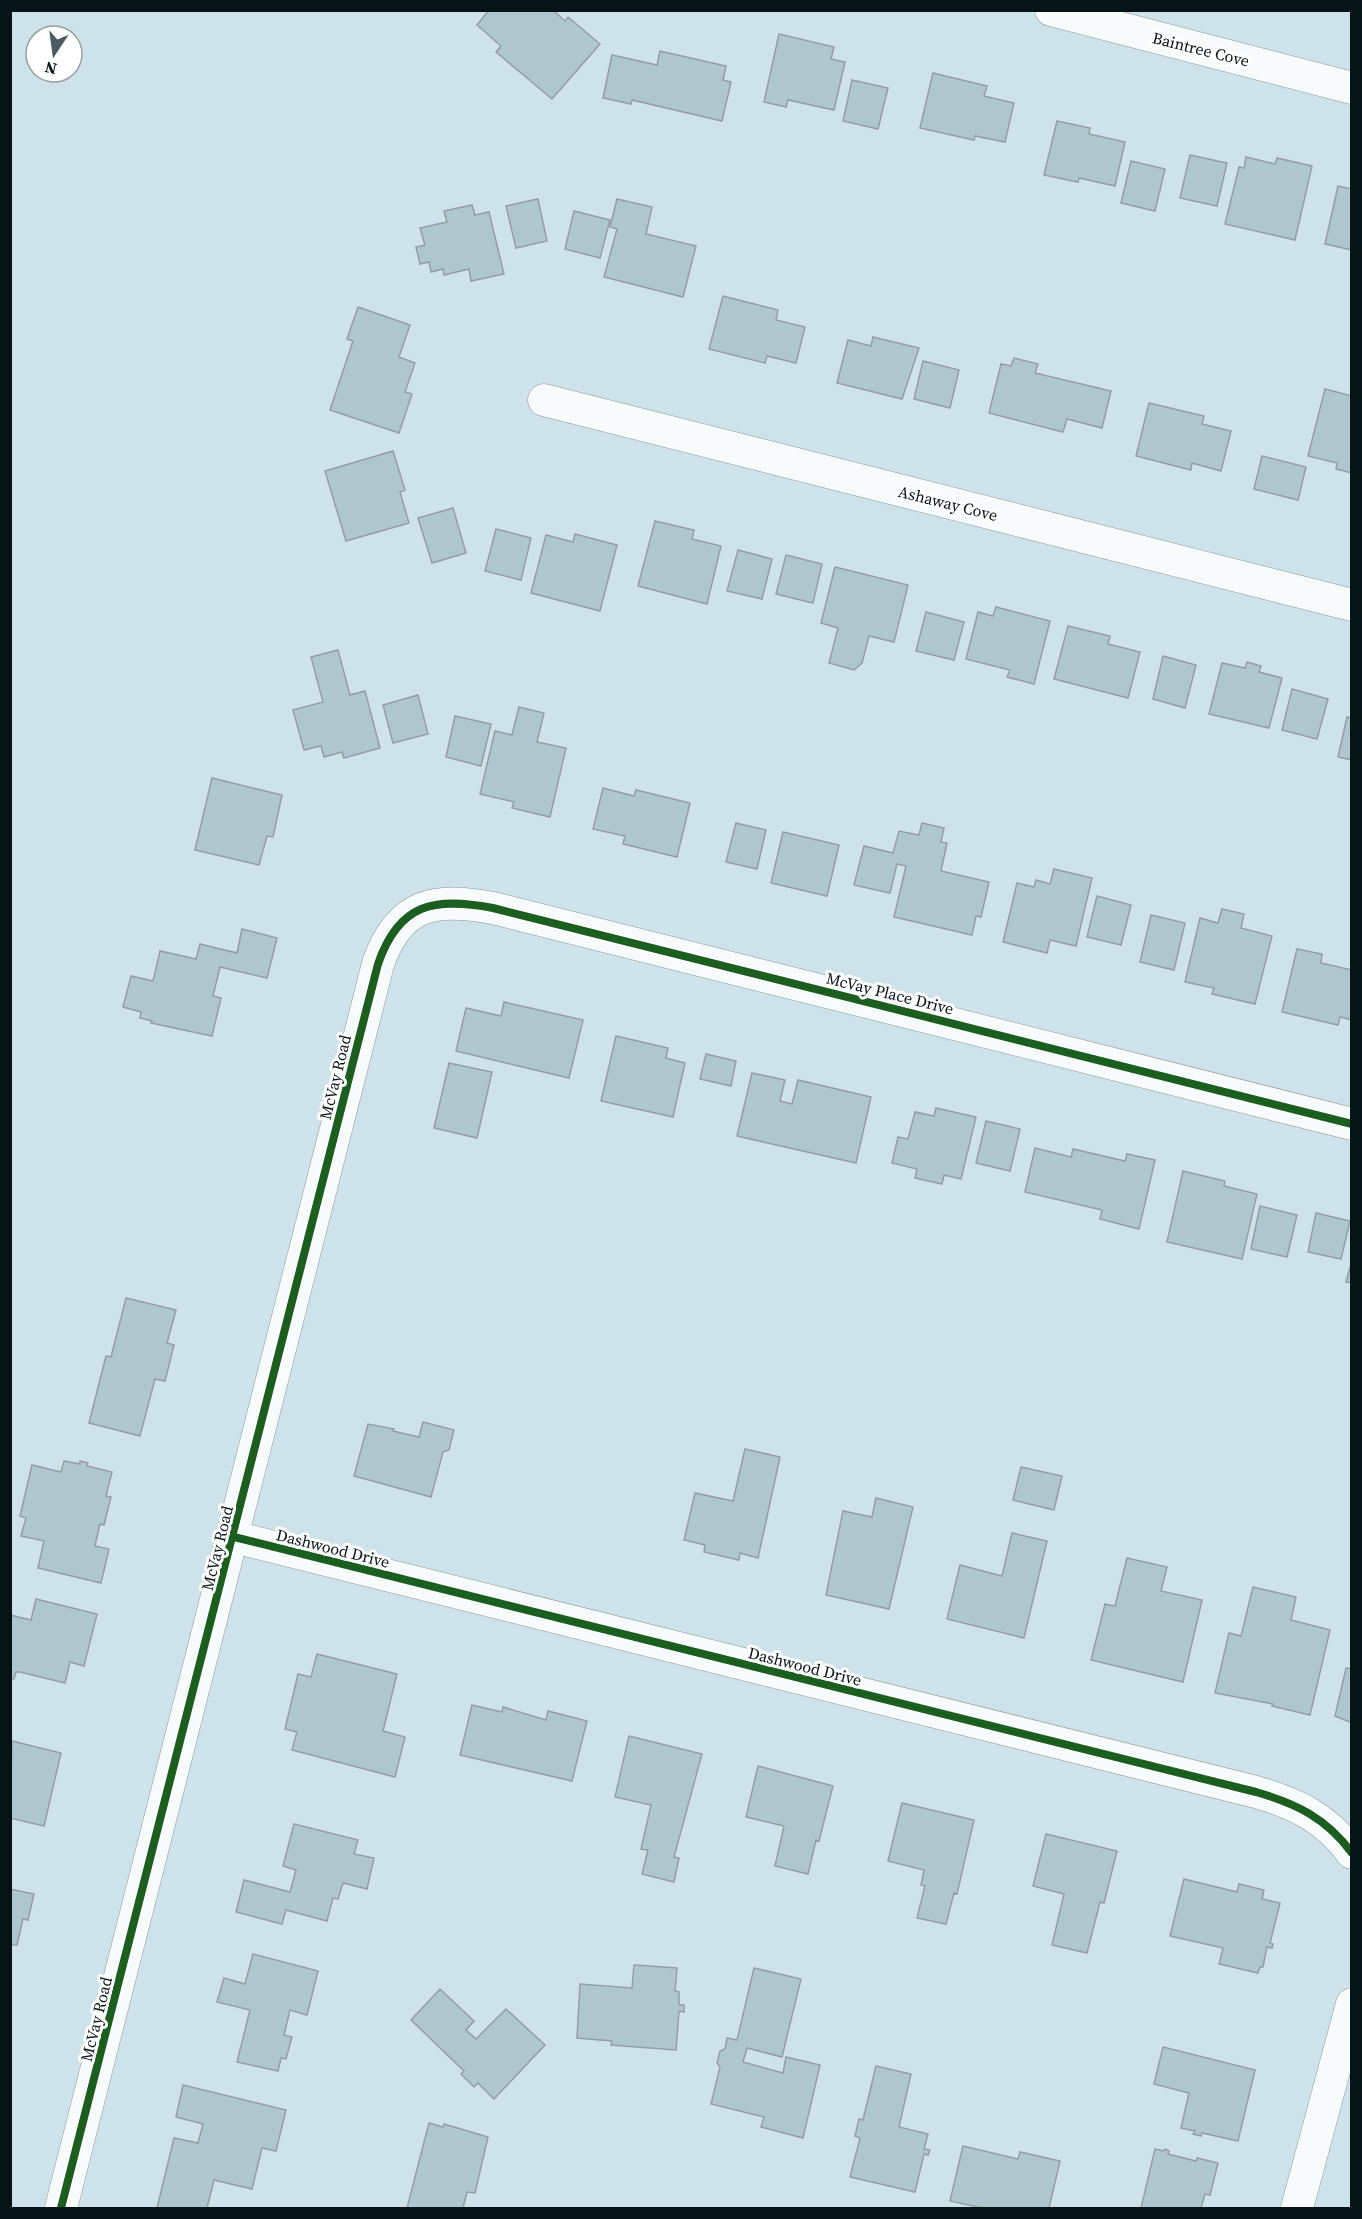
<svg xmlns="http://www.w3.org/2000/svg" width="1362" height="2219" font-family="'Source Serif 4',serif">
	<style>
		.building { fill: #b0c6ce; stroke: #90a0a5; stroke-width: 1.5 }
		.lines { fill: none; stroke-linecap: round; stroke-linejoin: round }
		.minor-casing { stroke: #89999e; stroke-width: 33 }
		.minor { stroke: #f8fbfc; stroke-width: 32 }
		.cycleway-casing { stroke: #fff; stroke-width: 11 }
		.cycleway { stroke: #1b5e20; stroke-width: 8 }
		.labels { text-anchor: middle; stroke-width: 6; stroke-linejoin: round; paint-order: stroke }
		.street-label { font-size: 16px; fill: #061317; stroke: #fff }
	</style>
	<rect width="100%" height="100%" fill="#cee2e9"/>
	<path class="building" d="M489 10H553L565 21 568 17 600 44 552 99 496 52 501 46 477 25Z
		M779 34 834 47 831 59 845 62 834 110 788 100 786 107 764 102Z
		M660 51 726 66 723 80 731 82 722 121 632 100 631 104 603 98 612 55 657 65Z
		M933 73 987 86 984 96 1014 103 1005 142 975 136 974 140 920 128Z
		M852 80 888 88 878 129 843 121Z
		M1057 121 1090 128 1089 134 1125 142 1115 186 1079 178 1078 182 1044 175Z
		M1190 155 1227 163 1217 206 1180 198Z
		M1246 157 1275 164 1277 158 1312 166 1295 240 1225 224 1239 167 1244 168Z
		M1131 161 1165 169 1155 211 1121 203Z
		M1338 186 1352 189V250L1325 244Z
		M538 199 547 241 516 248 506 206Z
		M617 199 652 207 646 234 696 246 683 297 604 277 617 229 610 227Z
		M472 205 475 215 489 212 504 274 471 281 469 269 444 275 443 269 431 272 429 262 420 264 416 247 425 245 420 228 447 222 444 211Z
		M574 211 610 220 600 258 565 249Z
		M723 296 778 310 776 320 805 327 796 363 767 356 765 363 709 349Z
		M358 307 410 325 399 357 415 363 405 392 412 394 399 433 330 410 353 341 347 339Z
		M873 337 919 348 902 399 837 383 848 340 871 346Z
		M1014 358 1038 364 1035 373 1111 391 1102 428 1067 419 1063 432 989 413 1001 364 1011 366Z
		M923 361 959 370 950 408 914 399Z
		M1325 389 1352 396V473L1336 469 1337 463 1308 456Z
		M1149 403 1204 416 1202 424 1231 431 1221 471 1192 463 1191 470 1136 456Z
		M393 451 405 490 400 492 409 523 346 541 325 471Z
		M1262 456 1306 467 1298 500 1254 489Z
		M453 508 466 553 432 563 418 518Z
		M655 521 694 530 692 539 721 546 707 604 638 586Z
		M496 529 531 538 521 580 485 571Z
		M575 534 617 545 600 611 531 593 546 535 573 542Z
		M738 550 772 559 762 599 727 591Z
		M786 555 822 564 813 603 776 594Z
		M835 567 908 585 894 642 869 636 862 663 854 670 829 663 838 628 821 623Z
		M996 607 1050 621 1034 684 1007 677 1010 670 966 659 978 612 993 616Z
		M926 612 964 622 954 660 916 651Z
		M1068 626 1110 636 1108 644 1140 652 1128 698 1054 679Z
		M338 650 350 695 365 691 380 748 344 758 342 752 324 757 321 746 304 750 293 710 323 702 311 657Z
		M1163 656 1196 665 1185 708 1153 699Z
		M1247 662 1261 666 1259 672 1282 678 1269 728 1209 714 1222 663 1245 668Z
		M1292 689 1328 699 1317 739 1282 730Z
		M418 695 428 734 393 743 383 705Z
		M519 707 544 713 537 742 566 748 550 817 512 808 514 802 480 794 495 731 512 735Z
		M455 716 491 724 481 766 446 757Z
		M1347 717 1352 718V760L1338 757Z
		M212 778 282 795 273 837 267 836 259 865 195 850Z
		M603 788 634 796 636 790 690 803 677 857 623 844 625 836 593 829Z
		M736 823 766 830 757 869 726 862Z
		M922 823 944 828 941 842 947 843 941 871 989 882 981 917 976 916 972 935 894 917 906 866 897 864 890 893 854 885 864 846 893 853 899 831 919 835Z
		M783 832 839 845 827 896 771 883Z
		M1054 869 1092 878 1076 946 1050 940 1047 953 1003 942 1017 883 1034 887 1036 880 1050 884Z
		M1097 896 1131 905 1121 945 1087 937Z
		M1222 909 1244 914 1241 928 1272 936 1255 1004 1212 994 1214 988 1185 982 1200 918 1218 923Z
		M1151 915 1185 923 1174 970 1140 962Z
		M242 929 277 938 267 978 220 967 213 996 221 998 212 1036 151 1023 152 1021 140 1018 141 1012 123 1007 131 976 153 981 160 951 196 959 200 944 237 953Z
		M1297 949 1322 954 1321 963 1352 970V1020L1340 1017 1338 1025 1282 1012Z
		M504 1002 583 1020 569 1078 456 1051 466 1008 501 1016Z
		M616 1036 668 1048 666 1058 685 1063 673 1117 601 1101Z
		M706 1054 736 1061 731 1086 700 1079Z
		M449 1063 492 1072 477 1138 434 1128Z
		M752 1073 785 1080 780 1101 792 1104 798 1080 871 1097 856 1163 737 1136Z
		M936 1108 976 1117 961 1179 944 1175 942 1184 915 1178 917 1169 892 1163 898 1137 908 1139 915 1112 934 1116Z
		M986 1121 1020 1129 1010 1171 976 1163Z
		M1035 1148 1071 1157 1073 1149 1125 1161 1127 1154 1155 1160 1139 1229 1100 1219 1102 1210 1025 1192Z
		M1183 1171 1225 1181 1224 1186 1257 1194 1242 1259 1167 1242Z
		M1260 1206 1297 1215 1287 1257 1251 1249Z
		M1316 1213 1350 1221 1341 1259 1308 1252Z
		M1352 1260V1283L1346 1282Z
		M126 1298 176 1310 167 1343 174 1345 165 1381 155 1379 140 1436 89 1423 106 1356 111 1357Z
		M423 1422 454 1430 449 1450 443 1452 431 1497 354 1476 368 1424 394 1429 393 1431 419 1437Z
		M745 1449 780 1457 758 1558 740 1553 739 1560 704 1552 705 1545 684 1540 695 1493 733 1501Z
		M64 1461 80 1464V1461L88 1463 87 1466 112 1472 106 1496 111 1497 104 1525 100 1524 95 1546 109 1549 101 1583 38 1568 44 1541 21 1536 26 1518 20 1516 32 1465 61 1472Z
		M1021 1467 1062 1476 1054 1510 1013 1500Z
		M876 1498 913 1507 889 1609 826 1595 843 1511 872 1517Z
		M1012 1533 1047 1541 1024 1638 947 1619 960 1565 1002 1576Z
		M1127 1558 1167 1567 1161 1591 1202 1600 1183 1682 1091 1660 1105 1604 1115 1606Z
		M1253 1587 1296 1597 1291 1620 1330 1630 1310 1715 1272 1706 1273 1704 1215 1693 1229 1633 1241 1636Z
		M36 1599 97 1614 84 1666 70 1662 65 1683 20 1672H16L14 1679 10 1678V1615L31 1620Z
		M317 1654 397 1674 383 1731 405 1737 395 1777 292 1750 297 1732 285 1729 298 1674 311 1677Z
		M1346 1668 1352 1669V1723L1335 1716Z
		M472 1705 502 1712 503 1707 546 1720 548 1711 587 1721 572 1781 460 1755Z
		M629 1736 702 1754 674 1857 679 1858 674 1882 642 1874 648 1850 641 1849 651 1805 615 1797Z
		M12 1741 61 1753 44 1826 10 1818Z
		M758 1766 833 1786 819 1841 816 1840 808 1874 775 1866 784 1826 746 1817Z
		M902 1803 974 1820 957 1894 954 1893 946 1924 917 1918 925 1886 921 1885 924 1870 888 1861Z
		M294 1824 358 1840 354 1854 374 1858 367 1889 343 1883 338 1899 333 1898 327 1921 286 1910 282 1924 236 1912 244 1880 290 1892 296 1870 283 1866Z
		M1046 1834 1117 1851 1104 1903 1100 1902 1087 1953 1052 1945 1064 1894 1033 1886Z
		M1184 1879 1237 1892 1239 1884 1264 1890 1262 1899 1280 1903 1270 1943 1273 1944 1272 1948 1267 1947 1263 1967H1260L1258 1973 1219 1964 1223 1948 1170 1936Z
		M10 1889 34 1894 28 1920 23 1919 17 1945H10Z
		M253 1954 318 1971 307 2015 290 2010 284 2035 292 2037 286 2059 281 2058 278 2071 237 2062 250 2010 217 2002 224 1978 245 1984Z
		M634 1965 677 1968 675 1991 679 1992V2005H684V2012L679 2011 676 2050 611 2045 612 2041 577 2038 580 1984 632 1988Z
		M754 1968 801 1979 782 2057 747 2048 743 2062 783 2073 786 2057 820 2065 803 2138 761 2127 764 2117 711 2104 720 2067 717 2063 720 2051 725 2049 727 2038 737 2040Z
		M440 1989 474 2021 466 2030 476 2039 506 2009 545 2045 494 2099 478 2083 474 2087 461 2074 464 2071 411 2020Z
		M1163 2047 1255 2070 1238 2141 1202 2133 1201 2136 1193 2134 1195 2131 1181 2128 1189 2093 1154 2084Z
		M876 2066 911 2074 899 2127 928 2134 924 2149 930 2150 928 2155 924 2154 915 2192 850 2177 860 2138 855 2136 859 2119 863 2120Z
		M183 2085 286 2110 276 2151 262 2148 252 2189 214 2180 207 2208H157L174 2138 198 2143 203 2124 176 2117Z
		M429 2123 443 2127 444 2124 488 2137 475 2193 467 2192 463 2208H407Z
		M963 2146 1018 2159 1020 2152 1060 2161 1049 2208H982L950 2201Z
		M1155 2149 1164 2151 1165 2149 1169 2151 1168 2154 1196 2161 1197 2158 1218 2163 1210 2195 1205 2194 1201 2208H1141Z"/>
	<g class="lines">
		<g class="minor-casing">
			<path id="minor" d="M1051 10 1352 88
				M544 400 1352 605
				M234 1537 1256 1792C1297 1804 1326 1818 1352 1853
				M61 2208 378 964C399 903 434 897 493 908L1352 1124
				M1297 2208 1352 2004"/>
		</g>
		<use href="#minor" class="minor"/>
		<g class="cycleway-casing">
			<path id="cycleway" d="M234 1537 1256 1792C1297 1804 1326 1818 1352 1853
				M61 2208 378 964C399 903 434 897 493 908L1352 1124"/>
		</g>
		<use href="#cycleway" class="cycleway"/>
	</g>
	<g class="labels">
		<g class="street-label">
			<text transform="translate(1201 49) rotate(14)" y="6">Baintree Cove</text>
			<text transform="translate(948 503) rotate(14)" y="6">Ashaway Cove</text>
			<text transform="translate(890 993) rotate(14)" y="6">McVay Place Drive</text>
			<text transform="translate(335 1077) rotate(-76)" y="6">McVay Road</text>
			<text transform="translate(217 1548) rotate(-76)" y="6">McVay Road</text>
			<text transform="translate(333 1548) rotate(14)" y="6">Dashwood Drive</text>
			<text transform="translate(805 1666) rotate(14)" y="6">Dashwood Drive</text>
			<text transform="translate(96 2019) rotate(-76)" y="6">McVay Road</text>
		</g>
	</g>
	<rect width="1362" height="2219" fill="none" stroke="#061317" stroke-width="24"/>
	<g transform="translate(54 54) rotate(193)"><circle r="28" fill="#ffffff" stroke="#9ba1a2" stroke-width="1.5"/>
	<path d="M0-4.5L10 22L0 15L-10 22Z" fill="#4c5b60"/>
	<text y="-9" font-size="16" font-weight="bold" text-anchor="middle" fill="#061317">N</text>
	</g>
</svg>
